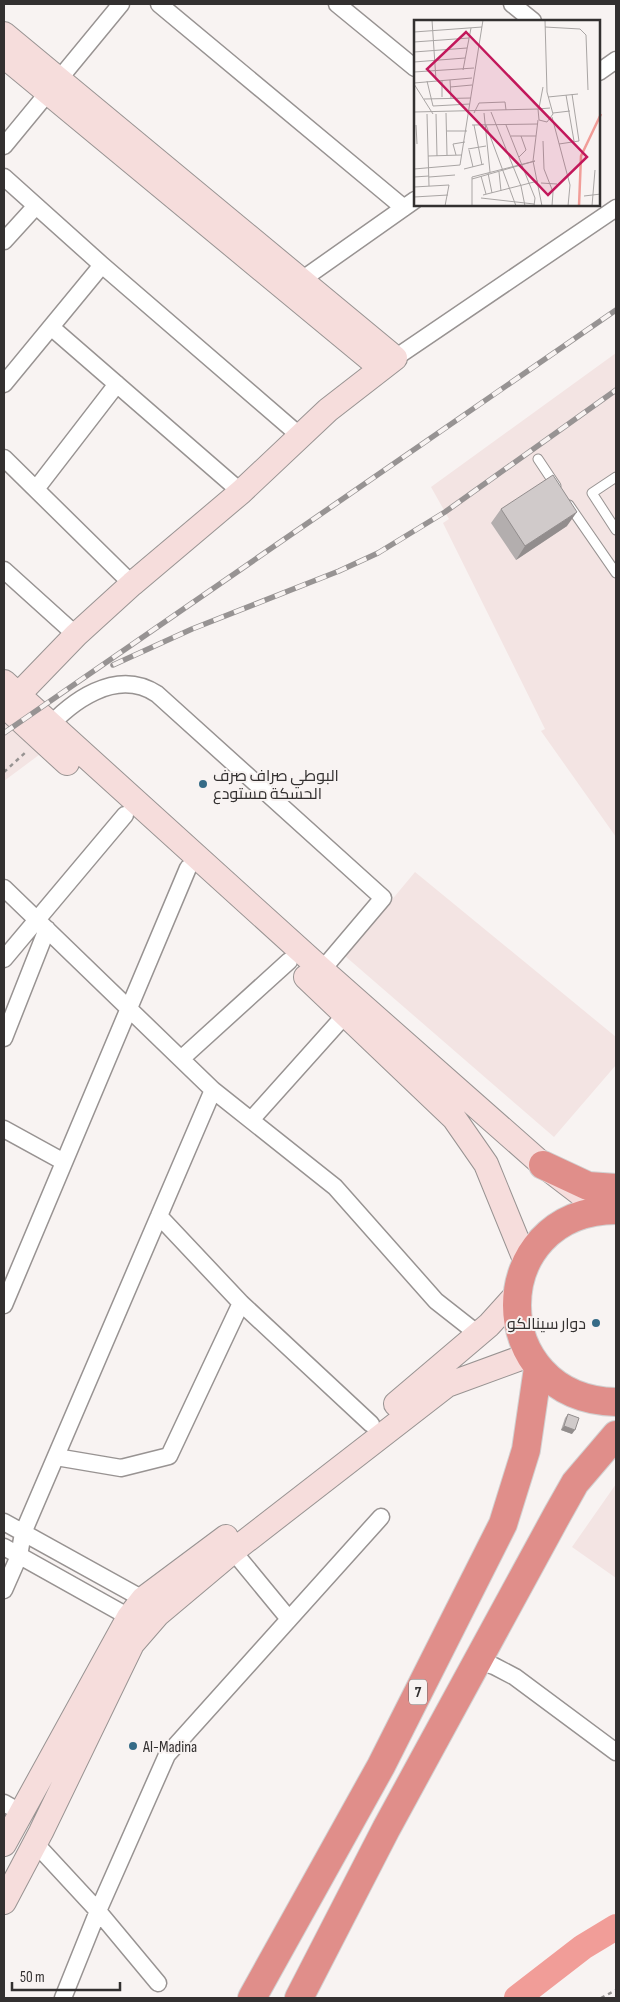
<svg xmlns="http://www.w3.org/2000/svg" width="620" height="2002" font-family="'Sofia Sans Condensed',Cairo,sans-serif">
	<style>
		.built { fill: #f3e4e3 }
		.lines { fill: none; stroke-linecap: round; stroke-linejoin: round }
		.river { stroke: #f19d98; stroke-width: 26 }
		.lane-casing { stroke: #989392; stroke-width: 11 }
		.street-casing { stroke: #989392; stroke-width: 19 }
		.secondary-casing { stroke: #989392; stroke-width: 26 }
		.highway-casing { stroke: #d2d1d1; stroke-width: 30 }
		.path { stroke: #979392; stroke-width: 2.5; stroke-dasharray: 4 4; stroke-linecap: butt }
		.lane { stroke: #fff; stroke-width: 9 }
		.street { stroke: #fff; stroke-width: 16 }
		.secondary { stroke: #f6dddc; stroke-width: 24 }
		.highway { stroke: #e08e8a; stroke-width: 28 }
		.rail-casing { stroke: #979393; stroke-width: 5.5 }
		.rail { stroke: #f8f3f2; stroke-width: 4; stroke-dasharray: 11; stroke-linecap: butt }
		.wall { fill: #b3aeae }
		.shaded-wall { fill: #928d8d }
		.building { fill: #d0caca; stroke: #928d8d }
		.poi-dot { fill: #366b87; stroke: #f8f3f2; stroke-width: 2 }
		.labels { text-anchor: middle; stroke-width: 4; stroke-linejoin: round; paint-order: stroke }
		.shield { fill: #f8f3f2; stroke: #6e6a6a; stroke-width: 1 }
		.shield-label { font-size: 15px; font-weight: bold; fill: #333030 }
		.poi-label { font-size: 16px; fill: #333030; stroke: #f8f3f2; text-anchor: start }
		.inset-river { fill: none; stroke: #f19d98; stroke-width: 2.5 }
		.inset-road { fill: none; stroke: #a9a5a4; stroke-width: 1 }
		.view { fill: #c2185b; fill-opacity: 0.15; stroke: #c2185b; stroke-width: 2.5 }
		.inset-edge { fill: none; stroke: #333030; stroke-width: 2.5 }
	</style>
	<rect width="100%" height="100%" fill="#f8f3f2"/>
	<path class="built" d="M616 353V837L541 731 545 729 443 523 449 519 431 487Z
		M4 718 43 752 4 781Z
		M415 872 616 1037V1065L554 1137 345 956Z
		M616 1484V1578L572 1547Z"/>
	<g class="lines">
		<path class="river" d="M517 1998 583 1947 616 1927"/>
		<g class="lane-casing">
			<path id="lane" d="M538 459 556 486
				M616 477 592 493 616 530
				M569 505 616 573"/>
		</g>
		<g class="street-casing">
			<path id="street" d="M159 4 404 208
				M337 4 415 68
				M512 4 533 21
				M599 72 616 60
				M4 146 121 4
				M4 177 102 265 299 435
				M4 241 35 207
				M293 286 415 200
				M51 327 241 492
				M395 358 616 208
				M4 384 102 265
				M4 458 132 584
				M36 489 117 384
				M4 570 76 635
				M44 732C70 702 116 667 157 694L383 898 322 970
				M4 888 213 1090 335 1187 436 1301 478 1334
				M4 959 125 815
				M4 1038 47 929
				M181 1059 289 961
				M251 1120 346 1014
				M4 1129 64 1162
				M159 1216 241 1303 371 1424
				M4 1305 188 868
				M56 1457 121 1468 169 1456 241 1303
				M4 1522 143 1599 149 1606
				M4 1547 129 1617 138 1616
				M233 1551 289 1619
				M4 1590 19 1556 23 1533 213 1090
				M477 1661 494 1666 515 1677 616 1752
				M4 1803 20 1812
				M35 1843 98 1911 158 1983
				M63 1998 98 1911 167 1755 381 1517"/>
		</g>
		<g class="secondary-casing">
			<path id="secondary" d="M4 34 395 358 328 410 241 492 132 584 76 635 18 695 4 705
				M4 56 381 368
				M4 682 322 970 543 1165 603 1211
				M4 705 67 763
				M306 977 454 1118 486 1164 526 1262
				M396 1404 489 1325 517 1294
				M4 1844 129 1617 143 1599 226 1537
				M4 1902 41 1832 132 1644 158 1614 233 1551 447 1385 529 1355"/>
		</g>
		<g class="highway-casing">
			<path id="highway" d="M543 1165 588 1186 616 1188
				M616 1210C484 1211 484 1399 616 1402
				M252 1998 381 1766 503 1524 526 1450 538 1368
				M299 1998 386 1829 557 1515 575 1483 616 1435"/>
		</g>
		<path class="path" d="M4 772 27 751
			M601 1998 616 1990"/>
		<use href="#lane" class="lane"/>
		<use href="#street" class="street"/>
		<use href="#secondary" class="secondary"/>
		<use href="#highway" class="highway"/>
		<g class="rail-casing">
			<path id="rail" d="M113 665 192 629 339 571 378 553 445 512 616 390
				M4 733 616 310"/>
		</g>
		<use href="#rail" class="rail"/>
	</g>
	<path class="wall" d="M501 509 567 526 516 560 491 523Z
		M568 1414 572 1434 561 1430 565 1418Z"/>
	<path class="shaded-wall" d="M577 512 567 526 516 560 525 546Z
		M564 1426 575 1430 572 1434 561 1430Z"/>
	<path class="building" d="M553 475 577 512 525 546 501 509Z
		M568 1414 579 1418 575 1430 564 1426Z"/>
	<g class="poi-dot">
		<circle cx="203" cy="784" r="5"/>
		<circle cx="596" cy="1323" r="5"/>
		<circle cx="133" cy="1746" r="5"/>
	</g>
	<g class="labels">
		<rect class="shield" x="409" y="1679.5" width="18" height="25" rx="4"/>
		<g class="shield-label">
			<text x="418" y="1697">7</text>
		</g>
		<g class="poi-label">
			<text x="213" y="781">البوطي صراف صرف<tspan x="213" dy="18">الحسكة مستودع</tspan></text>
			<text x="586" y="1329" text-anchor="end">دوار سينالكو</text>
			<text x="143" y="1752">Al-Madina</text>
		</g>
	</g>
	<g transform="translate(414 20)">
		<rect width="186" height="186" fill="#f8f3f2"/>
		<path class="inset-river" d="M165 186 167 136 187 94"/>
		<path class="inset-road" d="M18 0 22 60M131 0 133 72 139 94 133 102 125 100 124 89 136 88M131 7 166 9 172 15 174 70M0 12 68 7M0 22 55 18M0 32 53 28M0 42 51 38M49 50 57 8M0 52 60 48M28 60V77M36 60 37 78M13 61 19 86M0 63 58 58M0 64 19 94M36 67 58 65M152 75 160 121M134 77 164 74M10 79 57 78M19 86 56 84M125 88 129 67M0 92 124 89M77 92 107 166 111 186M32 93 33 135M60 93 65 83 91 82 92 90M70 93 76 152M139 93 156 91M13 94 15 166M22 94 23 136M138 97 156 165 154 186M124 100 119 141 128 186M2 105 3 124M58 105 124 104M60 105 68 145M72 105 102 186M92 105 121 178 120 186M186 109V129M33 111H53M97 116H122M129 121 130 149 139 172 138 186M145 124 165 121 158 74M54 129 72 126M55 130 59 147M42 135 39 124 51 122M14 136 48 135M105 137 112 130 107 116M0 149 46 145 69 0M50 149 70 144M85 152 87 171M74 153 78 173M67 156 72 174M0 157 15 156M15 157 41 155M127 163 143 164M0 167 35 165 31 186M69 175 124 161M170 176 187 174M0 177 34 175M67 178 120 184M58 186V157L121 141 58 159M178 186 181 150"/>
		<path class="view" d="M52 12 173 137 134 175 13 49Z"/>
		<rect width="186" height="186" class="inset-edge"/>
	</g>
	<rect width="620" height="2002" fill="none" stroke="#333030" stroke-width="10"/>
	<path d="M12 1982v8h108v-8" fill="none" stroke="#333030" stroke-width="2.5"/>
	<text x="20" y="1982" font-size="15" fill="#333030" stroke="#f8f3f2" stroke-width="4" paint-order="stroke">50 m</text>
</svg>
